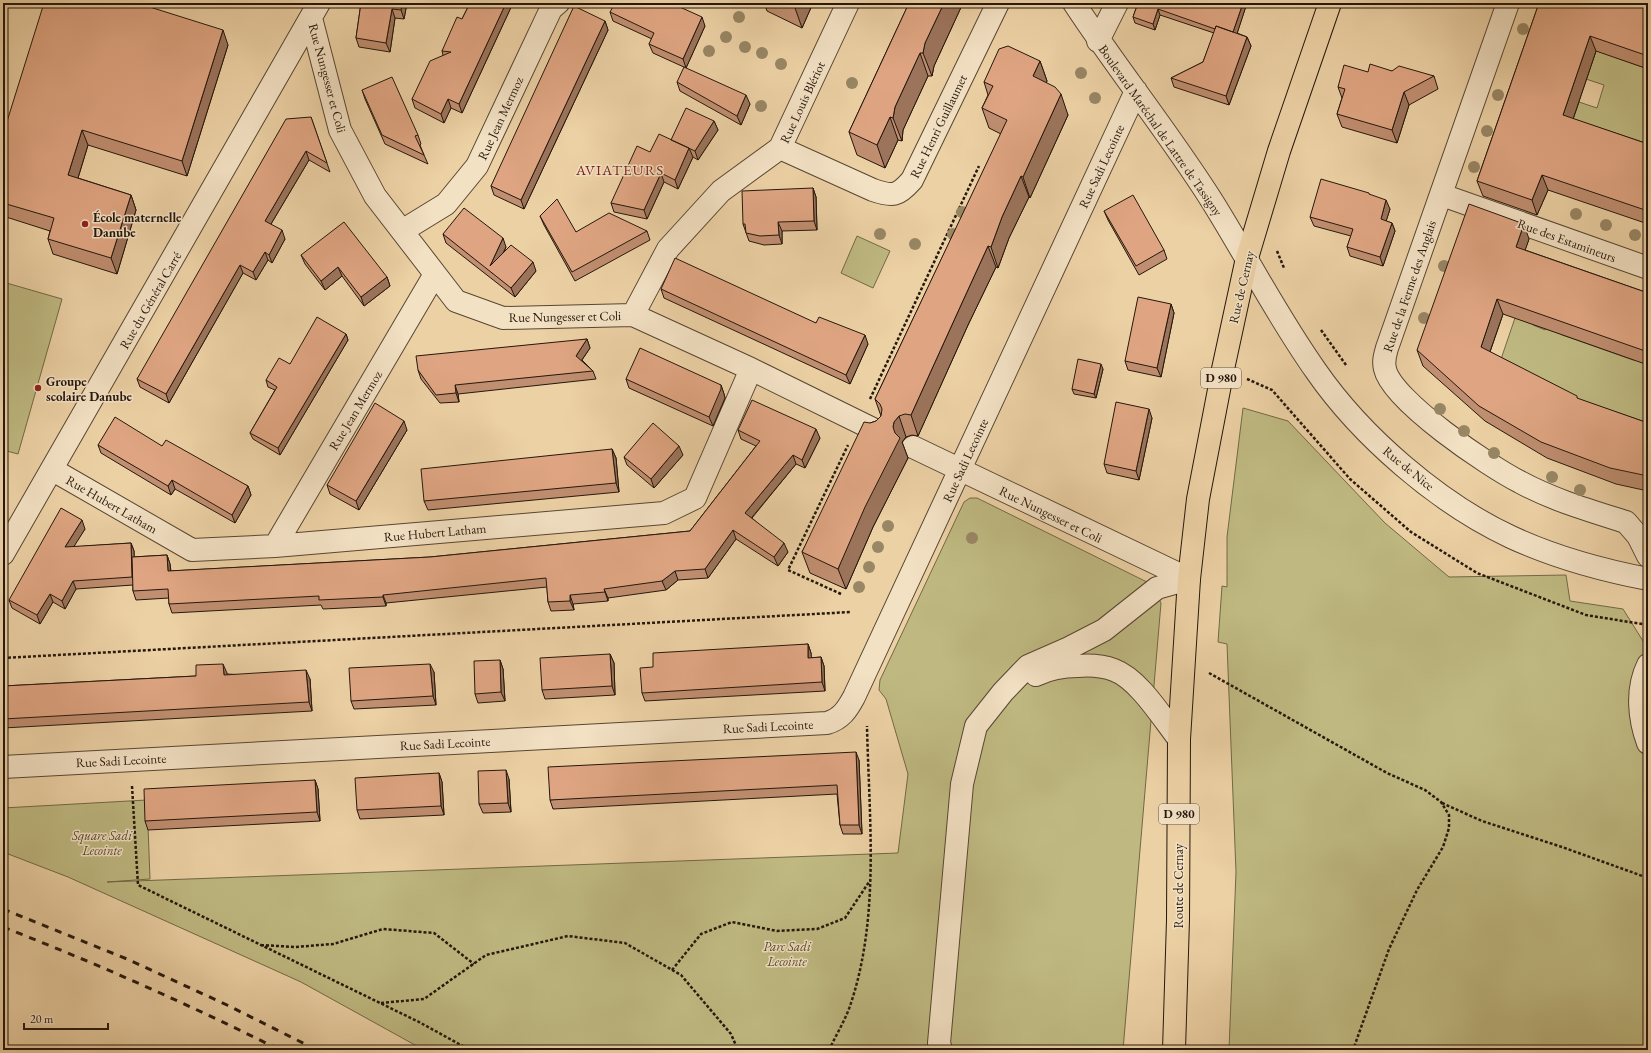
<svg xmlns="http://www.w3.org/2000/svg" width="1651" height="1053" font-family="'EB Garamond',serif">
	<style>
		.green { fill: #bfb981; stroke: #726846 }
		.lines { fill: none; stroke-linecap: round; stroke-linejoin: round }
		.street-casing { stroke: #574632; stroke-width: 24 }
		.primary-casing { stroke: #25170c; stroke-width: 24 }
		.path { stroke: #25170c; stroke-width: 2.5; stroke-dasharray: 3 2; stroke-linecap: butt }
		.street { stroke: #f3e1c4; stroke-width: 22 }
		.primary { stroke: #ecd1a5; stroke-width: 22 }
		.rail { stroke: #25170c; stroke-width: 3; stroke-dasharray: 7 7; stroke-linecap: butt }
		.tree { fill: #988664 }
		.wall { fill: #c08e70; stroke: #25170c }
		.shaded-wall { fill: #9c745b; stroke: #25170c }
		.building { fill: #dfa582; stroke: #25170c }
		.poi-dot { fill: #8f2418; stroke: #f3e1c4; stroke-width: 1.5 }
		.labels { text-anchor: middle; stroke-width: 3; stroke-linejoin: round; paint-order: stroke }
		.shield { fill: #f3e1c4; stroke: #635443; stroke-width: 1 }
		.shield-label { font-size: 12px; font-weight: bold; fill: #25170c }
		.street-label { font-size: 13px; fill: #25170c; stroke: #f3e1c4 }
		.poi-label { font-size: 13px; font-weight: bold; fill: #25170c; stroke: #f3e1c4; text-anchor: start }
		.park-label { font-size: 13px; font-style: italic; fill: #53482f; stroke: #f3e1c4 }
		.quarter-label { font-size: 15px; letter-spacing: 1px; fill: #7a1f14; stroke: #f3e1c4 }
	</style>
	<rect width="100%" height="100%" fill="#ecd1a5"/>
	<filter id="stains"><feTurbulence type="fractalNoise" baseFrequency=".005" numOctaves="4"/><feColorMatrix values="0 0 0 0 .2 0 0 0 0 .09 0 0 0 0 .02 0 0 0 .5 -.17"/></filter>
	<radialGradient id="worn" r=".72"><stop offset=".6" stop-color="#630" stop-opacity="0"/><stop offset="1" stop-color="#630" stop-opacity=".3"/></radialGradient>
	<path class="green" d="M1613 3 1614 57 1648 69V158L1548 190 1579 102 1597 108 1604 85 1586 79Z
		M857 236 890 251 873 288 841 273Z
		M3 282 62 299 18 454 3 450Z
		M1517 312 1536 318 1533 325 1545 330 1548 322 1562 335 1574 339 1633 360 1648 358V413L1641 434 1498 368Z
		M1243 408 1288 421 1385 523 1449 577 1566 575 1570 601 1623 609 1648 649V1050H1229L1236 872 1227 644 1218 642 1222 586 1227 587V537Z
		M970 498H977L1151 584 1161 603 1123 1050H424L301 982 68 877 3 852V808L147 800 150 879 107 882 898 853 908 774 886 699 879 690 880 680 964 502Z"/>
	<g class="lines">
		<g class="street-casing">
			<path id="street" d="M1074 3C1118 70 1169 133 1212 201 1247 257 1277 316 1316 371 1361 436 1438 503 1511 537 1554 557 1601 570 1648 579
				M1508 3 1387 348C1385 355 1383 361 1385 369 1392 401 1490 467 1520 482 1553 500 1591 511 1626 522L1638 536 1648 556
				M311 18 340 130 375 196 456 301 503 318 633 315 751 369 877 431
				M1098 41 1117 3
				M780 148 873 190C893 197 898 196 912 180L998 3
				M1442 195 1648 268
				M402 231 446 204 477 166 551 9 558 3
				M633 315 668 249 721 191 780 148 848 3
				M913 447 1189 579
				M53 470 192 550 275 546 664 513 695 498 751 369
				M275 546 435 274
				M3 554 319 3
				M1648 665C1636 689 1639 719 1648 743
				M1036 675C1048 669 1064 666 1078 666 1090 665 1103 666 1114 670 1139 679 1163 719 1179 739
				M3 767 827 723C841 719 847 710 854 697L1136 91
				M941 1050 939 1043 962 784 976 726 1003 692 1028 666 1069 648 1104 630 1157 588 1189 579"/>
		</g>
		<g class="primary-casing">
			<path id="primary" d="M1174 1050 1178 920 1179 739 1189 579 1198 499 1223 369 1247 258 1279 151 1330 3"/>
		</g>
		<path class="path" d="M1277 251 1284 268
			M1321 330 1346 365
			M1247 379 1272 390 1350 479 1411 532 1477 573 1586 615 1648 625
			M870 399 979 166
			M841 594 788 570 848 445
			M3 658 851 612
			M1209 673 1387 773 1425 790 1441 802 1449 815V828L1443 847 1417 890 1389 949 1353 1050
			M132 786 138 885 419 1022 470 1050
			M1442 803 1482 821 1562 847 1648 878
			M261 945 295 947 333 944 383 929 434 933 474 964
			M672 970 701 934 732 922 777 931 817 929 845 918 869 882
			M381 1003 424 999 486 955 568 936 625 943 681 975 731 1034 738 1050
			M829 1050C836 1035 846 1019 851 1003 880 915 869 818 867 726"/>
		<use href="#street" class="street"/>
		<use href="#primary" class="primary"/>
		<path class="rail" d="M3 909 127 959 227 1005 317 1050
			M3 927C98 964 190 1005 280 1050"/>
	</g>
	<g class="tree">
		<circle cx="739" cy="17" r="6"/>
		<circle cx="1523" cy="29" r="6"/>
		<circle cx="726" cy="37" r="6"/>
		<circle cx="745" cy="47" r="6"/>
		<circle cx="709" cy="51" r="6"/>
		<circle cx="762" cy="53" r="6"/>
		<circle cx="781" cy="64" r="6"/>
		<circle cx="1081" cy="73" r="6"/>
		<circle cx="852" cy="83" r="6"/>
		<circle cx="1498" cy="95" r="6"/>
		<circle cx="1095" cy="98" r="6"/>
		<circle cx="761" cy="106" r="6"/>
		<circle cx="1487" cy="131" r="6"/>
		<circle cx="1474" cy="167" r="6"/>
		<circle cx="962" cy="212" r="6"/>
		<circle cx="1576" cy="214" r="6"/>
		<circle cx="1606" cy="225" r="6"/>
		<circle cx="880" cy="234" r="6"/>
		<circle cx="953" cy="234" r="6"/>
		<circle cx="1635" cy="235" r="6"/>
		<circle cx="915" cy="244" r="6"/>
		<circle cx="1444" cy="266" r="6"/>
		<circle cx="1424" cy="318" r="6"/>
		<circle cx="1440" cy="409" r="6"/>
		<circle cx="1464" cy="431" r="6"/>
		<circle cx="1494" cy="453" r="6"/>
		<circle cx="1552" cy="477" r="6"/>
		<circle cx="1580" cy="490" r="6"/>
		<circle cx="888" cy="526" r="6"/>
		<circle cx="972" cy="538" r="6"/>
		<circle cx="878" cy="547" r="6"/>
		<circle cx="869" cy="567" r="6"/>
		<circle cx="859" cy="587" r="6"/>
	</g>
	<path class="wall" d="M361 3H407L404 19 395 18 390 52 359 47 356 38Z
		M470 3H513L462 113 451 108 444 123 415 108 412 99 443 55 442 51 462 19Z
		M764 3H813L802 28 767 11Z
		M909 3H963L934 66 932 76H928L903 130 902 141 898 140 885 168 857 155 849 132Z
		M1138 3H1247L1237 33 1247 37 1251 46 1229 105 1174 87 1171 78 1203 62 1214 33 1160 15 1155 30 1135 23 1133 17Z
		M1539 3H1648V69L1596 51 1573 119 1648 144V224L1548 190 1537 215 1483 196 1477 181Z
		M610 12 705 26 686 68 653 53 649 44 652 39 613 21Z
		M605 21 608 30 524 209 494 195 491 186Z
		M228 45 187 176 88 145 78 178 131 195 136 210 117 274 53 254 48 239 50 231 3 216V131H4Z
		M1040 61 1047 81 1046 83 1068 115 1030 198 1029 197 1009 238 998 268 996 267 968 325 918 436 912 435 906 437 902 442 908 458 873 527 846 589 810 573 802 552 870 423 876 421 881 416 875 399 1001 134 989 128 982 108 988 95 984 82Z
		M1392 71 1434 76 1438 89 1409 105 1397 143 1342 127 1337 114 1342 98 1338 87Z
		M677 82 750 104 741 125 680 91Z
		M362 90 418 135 421 144 420 145 424 155 428 164 385 144 365 99Z
		M311 117 330 172 309 160 271 224 285 239 272 263 268 260 256 280 243 273 169 403 140 387 137 379Z
		M714 121 718 130 698 160 693 157 678 189 664 182 647 219 614 212 611 203 650 152 672 140Z
		M813 188 816 197 817 230 782 231V244L764 245 749 241 743 224Z
		M1370 195 1390 209 1386 221 1392 223 1395 231 1383 266 1350 256 1347 247 1351 236 1314 226 1310 217Z
		M1104 211 1164 250 1167 259 1139 275 1108 220Z
		M540 216 576 232 647 231 650 240 575 281 544 225Z
		M443 234 506 247 504 252 536 271 515 297 446 243Z
		M1529 239 1525 250 1648 293V365L1503 314 1490 352 1578 399 1648 423V491L1616 484 1547 458 1485 421 1423 366 1417 350Z
		M301 255 387 277 390 286 364 306 342 276 325 290 305 264Z
		M661 289 816 323 868 344 850 384 664 298Z
		M1171 304 1174 313 1161 377 1128 370 1125 361Z
		M346 334 348 340 280 455 253 439 250 433 275 390 268 387 266 380 290 364Z
		M587 339 590 348 582 360 593 371 596 379 458 394 459 402 440 403 421 379 418 370Z
		M1103 369 1096 398 1074 394 1072 389Z
		M626 379 721 385 724 394 725 398 713 426 629 388Z
		M1152 418 1139 480 1107 473 1104 464Z
		M407 430 359 510 330 494 327 485Z
		M738 430 820 438 805 468 796 464 752 518 788 552 778 566 736 539 708 578 678 580 666 590 608 598V601L573 604 574 610 551 611 548 602 547 587 386 603V606L323 609 321 605 172 613 169 604V598L136 600 133 591V585L76 589 65 609 53 602 40 624 12 608 9 600 85 529 73 547 131 543 134 551V557L167 555 170 564 171 571 430 557 690 531 756 446 741 439Z
		M98 445 162 446 248 486 251 495 235 523 175 489 171 495 101 453Z
		M612 449 616 458 619 492 428 510 424 501Z
		M683 455 654 488 627 465 624 457Z
		M808 644 811 653V658L821 657 824 666 825 691 645 701 642 693 653 667Z
		M610 654 614 663 615 695 545 699 542 690Z
		M500 660 503 669 505 701 478 703 475 694Z
		M434 672 436 705 354 709 351 701Z
		M227 673V674L310 679 312 711 3 728V686L196 676Z
		M859 760 862 834H843L840 825 837 794 553 809 550 800Z
		M439 773 442 782 444 815 360 819 357 810Z
		M509 779 511 812 483 813 479 804Z
		M315 780 318 789 320 821 148 830 145 821Z"/>
	<path class="shaded-wall" d="M402 3H407L404 19 401 10Z
		M506 3H513L462 113 459 104Z
		M795 3H813L802 28 794 5Z
		M944 3H963L934 66 932 76 923 53 925 43Z
		M1243 3H1247L1235 40 1232 35Z
		M392 9 395 18 390 52 386 43Z
		M1158 9 1160 15 1155 30 1153 24Z
		M702 17 705 26 686 68 683 59Z
		M605 21 608 30 524 209 521 200Z
		M223 30 228 45 187 176 182 161Z
		M1590 36 1596 51 1569 131 1563 115Z
		M1247 37 1251 46 1229 105 1226 96Z
		M920 53 928 76 903 130 902 141 893 118 895 107Z
		M1040 61 1047 81 1040 97 1033 76Z
		M1404 92 1409 105 1397 143 1392 130Z
		M1061 94 1068 115 1030 198 1023 177Z
		M746 95 750 104 741 125 737 116Z
		M448 99 451 108 444 123 441 114Z
		M890 117 898 140 885 168 877 145Z
		M714 121 718 130 698 160 695 151Z
		M82 130 88 145 74 191 68 175Z
		M689 148 693 157 678 189 675 180Z
		M306 151 309 160 268 229 265 221Z
		M661 173 664 182 647 219 644 210Z
		M1542 175 1548 190 1537 215 1532 200Z
		M1021 176 1029 197 1009 238 998 268 991 247 1002 217Z
		M813 188 816 197 817 230 814 221Z
		M131 195 136 210 117 274 111 258Z
		M1386 200 1390 209 1384 228 1381 219Z
		M778 222 782 231V244L779 235Z
		M1392 223 1395 231 1383 266 1380 257Z
		M1524 224 1529 239 1521 262 1516 247Z
		M282 230 285 239 272 263 269 255Z
		M503 238 506 247 493 274 490 266Z
		M988 246 996 267 968 325 918 436 911 415 961 305Z
		M265 252 268 260 256 280 253 272Z
		M533 262 536 271 515 297 511 288Z
		M240 265 243 273 169 403 166 394Z
		M338 267 342 276 325 290 321 281Z
		M387 277 390 286 364 306 361 297Z
		M1497 299 1503 314 1486 363 1481 347Z
		M1171 304 1174 313 1161 377 1157 368Z
		M346 334 348 340 280 455 278 448Z
		M865 335 868 344 850 384 846 375Z
		M587 339 590 348 579 364 576 356Z
		M1101 364 1103 369 1096 398 1094 394Z
		M455 385 458 394 459 402 456 393Z
		M721 385 724 394 725 398 713 426 709 417Z
		M1149 409 1152 418 1139 480 1136 471Z
		M899 416 906 437 902 442 908 458 873 527 846 589 838 569 893 427 894 422Z
		M404 421 407 430 359 510 356 501Z
		M816 429 820 438 805 468 802 460Z
		M679 446 683 455 654 488 651 479Z
		M612 449 616 458 619 492 616 483Z
		M793 455 796 464 748 522 745 513Z
		M172 480 175 489 171 495 168 486Z
		M248 486 251 495 235 523 232 515Z
		M82 520 85 529 68 556 65 547Z
		M733 530 736 539 708 578 705 569Z
		M131 543 134 551 135 585 132 577Z
		M784 543 788 552 778 566 774 557Z
		M167 555 170 564 171 580 168 571Z
		M675 571 678 580 666 590 662 581Z
		M73 581 76 589 65 609 62 601Z
		M604 589 608 598V601Z
		M50 594 53 602 40 624 37 615Z
		M383 595 386 603V606L383 597Z
		M570 595 573 604 574 610 570 601Z
		M808 644 811 653 812 667 808 658Z
		M610 654 614 663 615 695 612 686Z
		M821 657 824 666 825 691 822 682Z
		M500 660 503 669 505 701 501 692Z
		M223 664 227 673V683L224 675Z
		M430 664 434 672 436 705 433 696Z
		M306 670 310 679 312 711 309 702Z
		M856 752 859 760 862 834 859 825Z
		M506 770 509 779 511 812 508 803Z
		M439 773 442 782 444 815 441 806Z
		M315 780 318 789 320 821 317 812Z"/>
	<path class="building" d="M44 3H137L223 30 182 161 82 130 68 175 131 195 111 258 48 239 54 218 3 203V131H4Z
		M361 3H402L401 10 392 9 386 43 356 38Z
		M470 3H506L459 104 448 99 441 114 412 99 430 61 451 52 442 51 457 17 462 19Z
		M615 3H671L702 17 683 59 649 44 654 33 610 12Z
		M909 3H944L925 43 923 53H920L895 107 893 118 890 117 877 145 849 132Z
		M1138 3H1243L1233 32 1216 26 1215 29 1158 9 1153 24 1133 17Z
		M1539 3H1648V56L1590 36 1563 115 1648 144V211L1542 175 1532 200 1477 181Z
		M574 6 605 21 521 200 491 186Z
		M1216 26 1247 37 1226 96 1171 78 1203 62Z
		M1008 46 1040 61 1033 76 1055 87 1061 94 1023 177 1021 176 1002 217 991 247 988 246 961 305 911 415 905 414 899 416 894 422 893 427 895 433 900 438 865 507 838 569 802 552 864 422 870 423 876 421 881 416 882 409 880 404 875 399 1007 120 982 108 993 86 984 82 999 49Z
		M1370 64 1392 71 1399 66 1434 76 1404 92 1392 130 1337 114 1345 89 1338 87 1344 65 1368 72Z
		M684 67 746 95 737 116 677 82Z
		M392 77 418 135 415 136 424 155 382 135 362 90Z
		M686 108 714 121 695 151 671 140Z
		M311 117 327 163 306 151 265 221 282 230 269 255 265 252 253 272 240 265 166 394 137 379 286 119Z
		M659 134 689 148 675 180 661 173 644 210 611 203 637 146 650 152Z
		M1321 179 1369 193V194L1386 200 1381 219 1392 223 1380 257 1347 247 1353 229 1310 217Z
		M813 188 814 221 778 222 779 235 760 236 746 233 745 224H743L742 191Z
		M1133 195 1164 250 1136 266 1104 211Z
		M557 199 576 232 609 213 647 231 572 272 540 216Z
		M1469 204 1524 224 1516 247 1648 293V352L1497 299 1481 347 1577 396V398L1648 423V476L1610 468 1541 442 1479 406 1417 350Z
		M464 208 503 238 490 266 511 245 533 262 511 288 443 234Z
		M344 222 387 277 361 297 338 267 321 281 301 255Z
		M675 258 816 323 819 317 865 335 846 375 661 289Z
		M1138 297 1171 304 1157 368 1125 361Z
		M317 317 346 334 278 448 250 433 277 387 266 380 279 358 290 364Z
		M587 339 576 356 593 371 455 385 456 393 436 395 418 370 416 356Z
		M640 348 721 385V389L709 417 626 379Z
		M1078 359 1101 364 1094 394 1072 389Z
		M752 400 816 429 802 460 793 455 745 513 784 543 774 557 733 530 705 569 675 571 662 581 604 589 605 592 570 595V601L548 602 546 578 383 595V597L319 600V596L169 604 168 589 133 591 132 557 167 555 168 571 430 557 690 531 760 441 738 430Z
		M1116 402 1149 409 1136 471 1104 464Z
		M375 403 404 421 356 501 327 485Z
		M115 417 162 446 166 440 248 486 232 515 172 480 168 486 98 445Z
		M653 423 679 446 651 479 624 457Z
		M612 449 616 483 424 501 421 469Z
		M61 508 82 520 65 547 131 543 132 577 73 581 62 601 50 594 37 615 9 600Z
		M808 644V658L821 657 822 682 642 693 640 668 653 667V653Z
		M610 654 612 686 542 690 540 658Z
		M500 660 501 692 475 694 474 661Z
		M223 664 224 675 306 670 309 702 3 719V686L196 676V665Z
		M430 664 433 696 351 701 349 668Z
		M856 752 859 825H840L837 785 550 800 548 767Z
		M506 770 508 803 479 804 478 771Z
		M439 773 441 806 357 810 355 778Z
		M315 780 317 812 145 821 144 789Z"/>
	<g class="poi-dot">
		<circle cx="85" cy="224" r="4"/>
		<circle cx="38" cy="388" r="4"/>
	</g>
	<g class="labels">
		<g class="shield">
			<rect x="1201" y="368" width="40" height="20" rx="3"/>
			<rect x="1159" y="804" width="40" height="20" rx="3"/>
		</g>
		<g class="shield-label">
			<text x="1221" y="382">D 980</text>
			<text x="1179" y="818">D 980</text>
		</g>
		<g class="street-label">
			<text transform="translate(328 78) rotate(75)" y="5">Rue Nungesser et Coli</text>
			<text transform="translate(802 102) rotate(-65)" y="5">Rue Louis Blériot</text>
			<text transform="translate(500 118) rotate(-65)" y="5">Rue Jean Mermoz</text>
			<text transform="translate(938 126) rotate(-64)" y="5">Rue Henri Guillaumet</text>
			<text transform="translate(1161 130) rotate(55)" y="5">Boulevard Maréchal de Lattre de Tassigny</text>
			<text transform="translate(1101 166) rotate(-65)" y="5">Rue Sadi Lecointe</text>
			<text transform="translate(1567 240) rotate(20)" y="5">Rue des Estamineurs</text>
			<text transform="translate(1409 286) rotate(-71)" y="5">Rue de la Ferme des Anglais</text>
			<text transform="translate(1241 287) rotate(-77)" y="5">Rue de Cernay</text>
			<text transform="translate(150 300) rotate(-60)" y="5">Rue du Général Carré</text>
			<text transform="translate(565 316) rotate(-1)" y="5">Rue Nungesser et Coli</text>
			<text transform="translate(355 410) rotate(-59)" y="5">Rue Jean Mermoz</text>
			<text transform="translate(965 460) rotate(-65)" y="5">Rue Sadi Lecointe</text>
			<text transform="translate(1409 468) rotate(39)" y="5">Rue de Nice</text>
			<text transform="translate(112 504) rotate(30)" y="5">Rue Hubert Latham</text>
			<text transform="translate(1051 514) rotate(26)" y="5">Rue Nungesser et Coli</text>
			<text transform="translate(435 532) rotate(-5)" y="5">Rue Hubert Latham</text>
			<text transform="translate(768 726) rotate(-3)" y="5">Rue Sadi Lecointe</text>
			<text transform="translate(445 743) rotate(-3)" y="5">Rue Sadi Lecointe</text>
			<text transform="translate(121 760) rotate(-3)" y="5">Rue Sadi Lecointe</text>
			<text transform="translate(1178 886) rotate(-90)" y="5">Route de Cernay</text>
		</g>
		<g class="poi-label">
			<text x="93" y="222">École maternelle<tspan x="93" dy="15">Danube</tspan></text>
			<text x="46" y="386">Groupe<tspan x="46" dy="15">scolaire Danube</tspan></text>
		</g>
		<g class="park-label">
			<text x="102" y="840">Square Sadi<tspan x="102" dy="15">Lecointe</tspan></text>
			<text x="787" y="951">Parc Sadi<tspan x="787" dy="15">Lecointe</tspan></text>
		</g>
		<g class="quarter-label">
			<text x="620" y="175">AVIATEURS</text>
		</g>
	</g>
	<rect width="1651" height="1053" fill="none" stroke="#ecd1a5" stroke-width="16"/>
	<rect x="4" y="4" width="1643" height="1045" fill="none" stroke="#25170c" stroke-width="2"/>
	<rect x="8" y="8" width="1635" height="1037" fill="none" stroke="#25170c"/>
	<path d="M24 1023v6h84v-6" fill="none" stroke="#25170c" stroke-width="2"/>
	<text x="30" y="1023" font-size="12" fill="#25170c" stroke="#f3e1c4" stroke-width="3" paint-order="stroke">20 m</text>
	<rect width="100%" height="100%" filter="url(#stains)"/>
	<rect width="100%" height="100%" fill="url(#worn)"/>
</svg>
